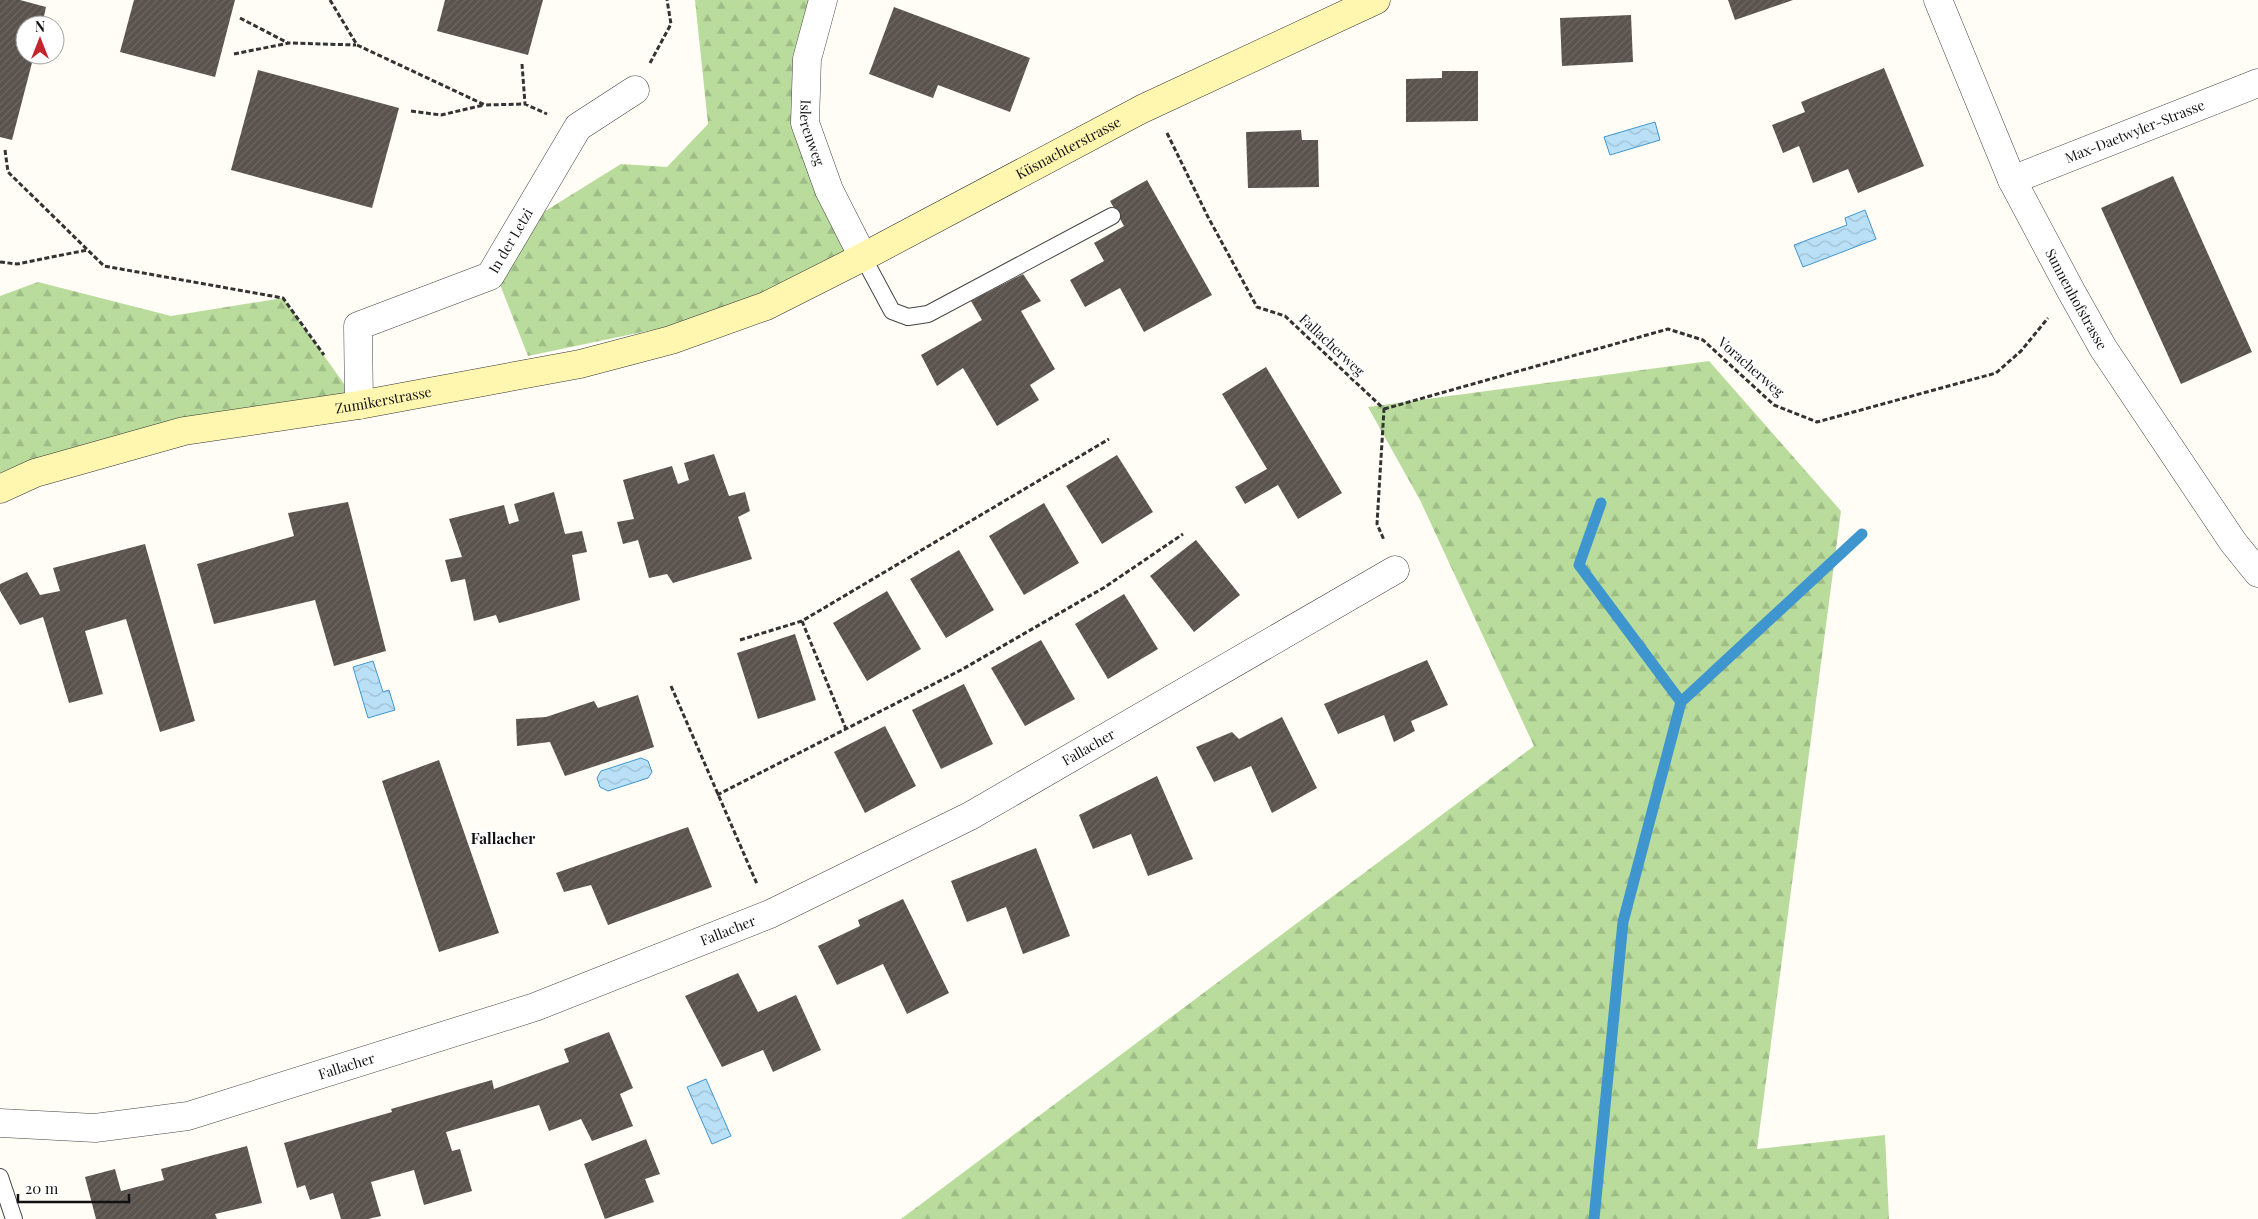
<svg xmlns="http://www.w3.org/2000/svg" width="2258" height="1219" font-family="'Playfair Display',serif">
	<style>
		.forest { fill: url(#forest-firs) }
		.water { fill: url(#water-waves); stroke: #3f96cf }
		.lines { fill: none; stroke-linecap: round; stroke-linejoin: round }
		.stream { stroke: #3f96cf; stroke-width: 11 }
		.building { fill: url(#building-hatch) }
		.service-casing { stroke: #444; stroke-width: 18 }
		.minor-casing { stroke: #444; stroke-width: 29 }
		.secondary-casing { stroke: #333; stroke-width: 29 }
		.path { stroke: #333; stroke-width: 3; stroke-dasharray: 5 2.5; stroke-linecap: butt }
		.service { stroke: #fff; stroke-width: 16 }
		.minor { stroke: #fff; stroke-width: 28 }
		.secondary { stroke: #fff6b0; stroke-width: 28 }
		.labels { text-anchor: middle; stroke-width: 5; stroke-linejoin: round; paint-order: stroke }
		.street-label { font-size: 14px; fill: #111; stroke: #fff }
		.neighbourhood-label { font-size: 15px; font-weight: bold; fill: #111; stroke: #fff }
	</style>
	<defs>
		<pattern id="forest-firs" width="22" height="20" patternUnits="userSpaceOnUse" patternTransform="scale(1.25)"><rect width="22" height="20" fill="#b9dc9c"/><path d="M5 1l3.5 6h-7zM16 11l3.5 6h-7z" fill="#9ebc85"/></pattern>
		<pattern id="water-waves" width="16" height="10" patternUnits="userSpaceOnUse" patternTransform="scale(1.25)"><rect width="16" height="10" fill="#b9e0f7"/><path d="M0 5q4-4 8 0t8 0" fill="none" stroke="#9ebfd3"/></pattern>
		<pattern id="building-hatch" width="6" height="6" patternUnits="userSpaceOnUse" patternTransform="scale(1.25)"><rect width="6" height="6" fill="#5a524d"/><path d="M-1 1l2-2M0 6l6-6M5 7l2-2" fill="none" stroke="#6d6662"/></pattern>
	</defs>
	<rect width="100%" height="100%" fill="#fffdf5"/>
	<path class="forest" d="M695 0H823L805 123 863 257 766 306 528 356 499 282 542 213 621 164 667 167 708 124Z
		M38 282 171 316 283 298 359 405 184 431 0 489V296Z
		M1709 361 1841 511 1757 1149 1885 1135 1889 1219H901L1534 746 1420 500 1368 407Z"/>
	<path class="water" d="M1655 122 1660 140 1610 155 1604 137Z
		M1865 210 1876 239 1803 267 1794 245 1847 225 1845 218Z
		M373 661 383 692 389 690 395 710 368 718 353 667Z
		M641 758 648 761 652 772 648 778 608 791 600 787 597 778 601 771Z
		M706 1079 731 1136 712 1144 687 1087Z"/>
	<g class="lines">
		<path class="stream" d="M1601 503 1579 565 1681 702
			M1594 1219 1623 922 1681 702 1862 534"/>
	</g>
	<path class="building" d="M0 0H20L46 7 42 25H25V55H34L12 140 0 137Z
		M134 0H235L215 77 120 52Z
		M445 0H543L528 55 437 31Z
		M1728 0H1793L1735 20Z
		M894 7 1030 58 1010 112 938 85 933 98 869 74Z
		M1631 15 1633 62 1562 66 1560 18Z
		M1884 68 1924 166 1858 193 1848 169 1813 183 1799 146 1783 153 1772 125 1805 112 1801 102Z
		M258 70 399 108 372 208 231 170Z
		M1442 71H1478V121L1406 122V79L1442 78Z
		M1301 130 1302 140H1318L1319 187 1248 188 1246 132Z
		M2173 176 2252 352 2181 384 2101 208Z
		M1147 180 1212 295 1144 332 1120 288 1085 307 1070 280 1104 261 1094 243 1124 226 1110 201Z
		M1023 274 1041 301 1021 311 1055 369 1030 385 1039 400 997 426 963 368 937 386 921 355 982 320 971 301Z
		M1266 367 1342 493 1298 519 1278 485 1245 504 1235 487 1267 469 1222 394Z
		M714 454 729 496 745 492 750 511 738 517 752 559 673 583 667 574 649 578 638 540 623 544 617 522 634 519 623 480 672 466 678 484 689 480 684 463Z
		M1117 455 1153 512 1102 544 1066 486Z
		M554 492 565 534 582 531 587 552 572 555 580 600 499 623 496 615 474 621 465 579 451 582 445 560 462 557 449 519 504 505 509 524 519 521 514 504Z
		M348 502 386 651 334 666 315 600 214 624 197 564 294 536 288 513Z
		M1044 503 1079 563 1024 595 989 536Z
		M1196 540 1240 595 1194 632 1150 576Z
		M145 544 195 721 160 732 126 619 85 631 103 694 69 703 43 617 20 625 0 591V584L27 572 40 595 60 591 53 568Z
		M959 550 994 610 946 638 910 579Z
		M887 591 921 649 867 681 833 623Z
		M1124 594 1158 649 1108 679 1075 624Z
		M795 634 816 700 758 719 737 653Z
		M1041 640 1075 699 1025 726 991 668Z
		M1427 660 1448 705 1411 721 1415 731 1394 742 1384 715 1338 734 1324 704Z
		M964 684 993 744 941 769 912 710Z
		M638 695 654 747 565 776 550 742 517 746 516 719 546 717 594 701 598 708Z
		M1282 717 1317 788 1272 813 1251 766 1214 782 1196 747 1232 732 1239 739Z
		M885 726 916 786 865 813 834 752Z
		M439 760 499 933 439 952 382 781Z
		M1157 776 1193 859 1148 876 1131 834 1093 849 1079 815Z
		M688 827 712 887 608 925 591 885 564 892 556 873Z
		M1036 848 1070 936 1023 954 1006 907 967 922 951 881Z
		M903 899 949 993 907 1014 883 964 837 985 818 946 860 926 858 920Z
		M738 973 758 1012 796 995 821 1050 773 1072 763 1050 722 1067 685 996Z
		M609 1032 633 1088 620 1094 633 1126 592 1141 581 1119 549 1131 539 1105 446 1132 452 1151 460 1149 472 1191 424 1205 414 1170 371 1182 381 1216 368 1219H341L333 1193 310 1200 305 1185 297 1188 284 1143 392 1112 391 1109 492 1080 494 1089 569 1062 564 1049Z
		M646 1139 660 1174 645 1179 654 1202 605 1219 584 1164Z
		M247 1146 262 1203 215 1214 217 1219H96L85 1177 115 1169 121 1191 164 1180 161 1169Z"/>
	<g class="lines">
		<g class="service-casing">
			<path id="service" d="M863 257 892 311 908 317 928 314 1112 216
				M0 1177 14 1219"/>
		</g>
		<g class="minor-casing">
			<g id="minor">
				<path id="s1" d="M823 0 807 59 805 123 829 190 863 257"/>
				<path id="s2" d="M1938 0 2012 180 2071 291 2103 348 2233 542 2258 573"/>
				<path id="s3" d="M2012 180 2258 83"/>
				<path id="s4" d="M359 405 358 326 490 276 578 127 635 90"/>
				<path id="s5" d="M0 1123 95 1128 188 1116 535 1007 770 914 970 816 1395 570"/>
			</g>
		</g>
		<g class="secondary-casing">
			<g id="secondary">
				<path id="s6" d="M0 489 35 473 184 431 359 405 580 364 671 340 766 306 863 257 1142 109 1376 0"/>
			</g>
		</g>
		<path class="path" d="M330 0 357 45 485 105 525 104 547 114
			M240 18 288 43
			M234 54 289 43 356 45
			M650 63 671 24 667 0
			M522 64 525 104
			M411 111 441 115 484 105
			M1167 133 1208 217 1257 307 1285 316 1384 409 1377 524 1384 540
			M5 150 8 172 104 266 283 298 324 355
			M0 262 17 264 87 250
			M1384 409 1668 329 1703 340 1774 405 1817 422 1996 373 2021 351 2048 318
			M802 621 846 729
			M740 640 802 621 1109 439
			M671 686 757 884
			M717 795 961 670 1105 587 1183 534"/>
		<use href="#service" class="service"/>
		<use href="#minor" class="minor"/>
		<use href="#secondary" class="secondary"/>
	</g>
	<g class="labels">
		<g class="street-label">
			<text dy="5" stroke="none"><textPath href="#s1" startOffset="136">Islerenweg</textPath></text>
			<text dy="5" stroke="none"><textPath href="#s3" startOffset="132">Max-Daetwyler-Strasse</textPath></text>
			<text dy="5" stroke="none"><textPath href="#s6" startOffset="1131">Küsnachterstrasse</textPath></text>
			<text dy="5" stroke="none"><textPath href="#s4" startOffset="261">In der Letzi</textPath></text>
			<text dy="5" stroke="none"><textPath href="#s2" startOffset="330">Sunnenhofstrasse</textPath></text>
			<text transform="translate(1332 345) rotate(43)" y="5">Fallacherweg</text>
			<text transform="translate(1751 367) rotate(41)" y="5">Voracherweg</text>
			<text dy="5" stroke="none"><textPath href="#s6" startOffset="395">Zumikerstrasse</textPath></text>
			<text dy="5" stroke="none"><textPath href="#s5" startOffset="1165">Fallacher</textPath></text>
			<text dy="5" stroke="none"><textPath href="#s5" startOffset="760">Fallacher</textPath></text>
			<text dy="5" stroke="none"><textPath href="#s5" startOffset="355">Fallacher</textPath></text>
		</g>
		<g class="neighbourhood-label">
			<text x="503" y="844">Fallacher</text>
		</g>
	</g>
	<g transform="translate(40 40)"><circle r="24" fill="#ffffff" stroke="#a0a0a0"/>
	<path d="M0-4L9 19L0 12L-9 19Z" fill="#c4262e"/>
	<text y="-8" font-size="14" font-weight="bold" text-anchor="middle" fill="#111111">N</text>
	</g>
	<path d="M18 1194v8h111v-8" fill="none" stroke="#111111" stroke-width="2.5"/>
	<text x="25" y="1194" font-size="15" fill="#111111" stroke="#ffffff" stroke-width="4" paint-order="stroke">20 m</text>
</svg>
